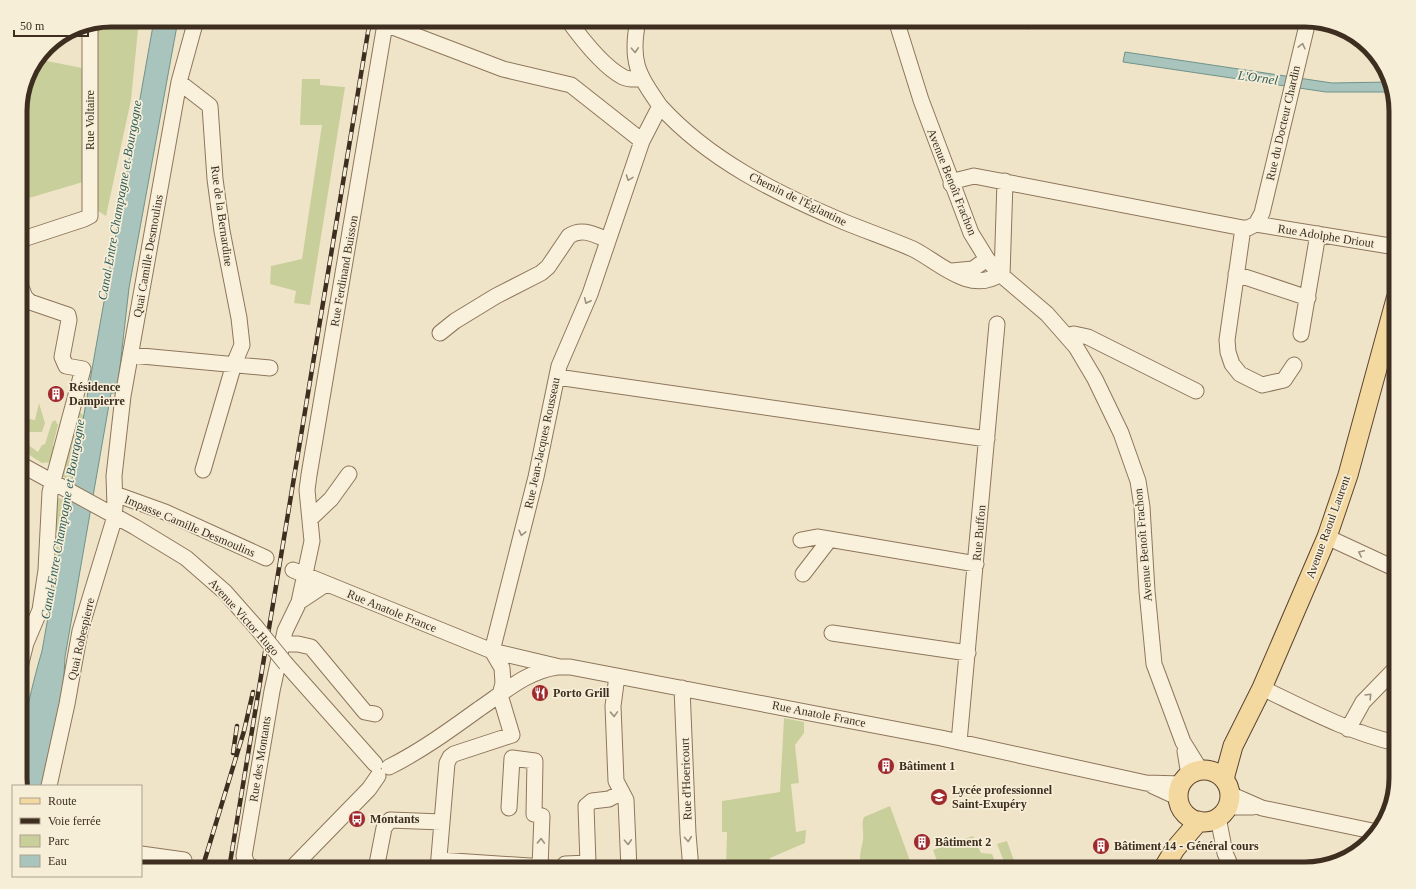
<svg xmlns="http://www.w3.org/2000/svg" width="1416" height="889" font-family="Georgia,serif">
	<style>
		.green { fill: #c9cf9b }
		.water { fill: #a9c4bc; stroke: #6f938a }
		.lines { fill: none; stroke-linecap: round; stroke-linejoin: round }
		.minor-casing { stroke: #8d765c; stroke-width: 17 }
		.major-casing { stroke: #5b4430; stroke-width: 21 }
		.minor { stroke: #faf1dc; stroke-width: 15 }
		.major { stroke: #f3d9a0; stroke-width: 19 }
		.rail-casing { stroke: #3d2e20; stroke-width: 4.5 }
		.rail { stroke: #f7eed8; stroke-width: 3; stroke-dasharray: 9; stroke-linecap: butt }
		.minor-bridge-casing { stroke: #8d765c; stroke-width: 17; stroke-linecap: butt }
		.minor-bridge { stroke: #faf1dc; stroke-width: 15 }
		.oneway { stroke: #9c907e }
		.labels { text-anchor: middle; stroke-width: 3.5; stroke-linejoin: round; paint-order: stroke }
		.street-label { font-size: 12px; fill: #3d2e20; stroke: #f7eed8 }
		.poi-label { font-size: 12px; font-weight: bold; fill: #3d2e20; stroke: #f7eed8; text-anchor: start }
		.water-label { font-size: 13px; font-style: italic; fill: #2f5d5a; stroke: #f7eed8 }
		.rim { fill: none; stroke: #3d2e20; stroke-width: 5 }
	</style>
	<rect width="100%" height="100%" fill="#f0e4c8"/>
	<path class="green" d="M111 20H139L131 100 106 216 95 209 93 23Z
		M37 59 82 68 83 182 29 198 20 189C20 147 12 95 37 59Z
		M302 79H320V85L345 87 310 305 294 303 296 291 270 284 271 266 302 259 322 125H300Z
		M39 403 45 423 42 432H20V417L35 420Z
		M78 410 84 416 72 482 58 474Z
		M55 420 58 425 53 445 56 453 52 462 42 463 20 449V439L38 452 42 445 45 444 52 422Z
		M54 496 69 502 55 578 51 569Z
		M784 718 804 722V733L795 745 799 783 791 784 796 832 806 830 805 843 770 858 767 869H726L727 832H722V801L780 792Z
		M890 806 913 869H862C858 858 861 851 863 840 864 831 861 825 864 817Z
		M973 836 981 853 992 854 998 869H940L933 850Z
		M1007 841 1017 869H1007L997 844Z"/>
	<path class="water" d="M154 20H178L129 288 117 393H111L65 657C64 700 52 744 42 786H21C15 751 32 685 42 651Z
		M1003 20H1031L1028 29Z
		M1125 52 1332 83 1389 82 1391 92H1326L1123 62Z"/>
	<g class="lines">
		<g class="minor-casing">
			<path id="minor" d="M380 20 385 24 503 69 571 85 642 141
				M568 20C581 38 604 67 623 77 629 80 635 79 641 79
				M638 20C630 61 637 73 660 106L642 141 590 294 559 366 536 477 492 651 560 667H570L941 738 1146 783 1182 784
				M896 20 921 100 971 233 987 259 1000 274 1047 314 1076 347 1095 379 1121 433 1138 481 1142 507 1147 591 1154 664 1183 742 1201 771
				M179 82 210 106 215 179 222 231 239 318 242 345 234 364 203 470
				M660 106C709 160 776 193 842 221 866 231 890 239 913 249 939 262 970 295 1000 274
				M951 184 958 180 974 176 1243 228H1248L1256 224
				M1256 224 1262 213 1308 21
				M1256 224 1396 247
				M1243 228 1227 340 1228 352 1232 364 1240 374 1262 385 1284 380 1294 365
				M20 240 84 219 90 216V24
				M952 271 973 269 987 259
				M1236 274 1308 298
				M1002 276 1005 181
				M20 285 25 297 30 302 68 315 69 320 62 357 66 366 83 369 50 492 46 570 40 610 26 643 20 667
				M440 333 455 321 496 296 541 273 548 267 569 236C582 227 595 235 608 240
				M1301 334 1318 234
				M1067 336 1074 334 1088 337 1196 391
				M131 355 270 368
				M557 377 987 439
				M20 464 135 527 186 558 225 592 256 627
				M115 494 165 512 266 558
				M311 518 331 499 349 474
				M1327 537 1396 569
				M801 540 817 537 976 564
				M293 570 492 651 502 668 503 683 500 695 512 735 454 754 450 757 447 763 438 869
				M803 574 830 539
				M299 602 312 541 307 490 309 475 385 24
				M832 633 968 653
				M282 644H298L311 647 365 712 375 714
				M286 664 375 764
				M617 676 613 706 616 781 626 800 629 869
				M682 688 688 834 691 869
				M1262 688C1306 709 1348 732 1396 743
				M1348 729 1363 702 1396 668
				M959 742 997 324
				M1185 751 1189 775
				M389 767C421 751 450 730 479 709 503 693 527 671 557 667
				M49 786 67 704 80 631 113 523 115 507 114 476 123 396 179 82 196 20
				M1153 786 1179 798
				M1230 794 1262 808 1377 832
				M1227 807H1253
				M509 808 512 758 535 761 534 814 542 816 540 867
				M1218 817 1225 853 1232 869
				M141 854 184 860
				M439 860 545 867
				M565 864 588 863 586 806 592 801 609 799 622 792
				M256 869 247 864 244 856 272 691 285 631 299 602 326 584
				M291 869 369 789 378 776
				M376 869 384 828 390 820 442 822"/>
		</g>
		<g class="major-casing">
			<path id="major" d="M1178 796a26 26 0 1 1 52 0a26 26 0 1 1-52 0Z
				M1224 779 1233 746 1262 688 1327 537 1348 475 1396 299
				M1163 869 1175 849 1199 821"/>
		</g>
		<use href="#minor" class="minor"/>
		<use href="#major" class="major"/>
		<g class="rail-casing">
			<path id="rail" d="M233 753 237 726
				M202 869 244 731 253 692
				M229 869 370 20"/>
		</g>
		<use href="#rail" class="rail"/>
		<g class="minor-bridge-casing">
			<path id="minor-bridge" d="M256 627 286 664"/>
		</g>
		<use href="#minor-bridge" class="minor-bridge"/>
	</g>
	<defs><path id="oneway-chevron" d="M-2-3.5L2.5 0L-2 3.5" fill="none" stroke-width="1.6" stroke-linecap="round" stroke-linejoin="round"/></defs>
	<g class="oneway">
		<use href="#oneway-chevron" transform="translate(1302 46) rotate(-76)"/>
		<use href="#oneway-chevron" transform="translate(635 50) rotate(87)"/>
		<use href="#oneway-chevron" transform="translate(629 178) rotate(110)"/>
		<use href="#oneway-chevron" transform="translate(587 301) rotate(115)"/>
		<use href="#oneway-chevron" transform="translate(522 533) rotate(104)"/>
		<use href="#oneway-chevron" transform="translate(1361 553) rotate(-155)"/>
		<use href="#oneway-chevron" transform="translate(1369 696) rotate(-46)"/>
		<use href="#oneway-chevron" transform="translate(614 714) rotate(88)"/>
		<use href="#oneway-chevron" transform="translate(688 839) rotate(85)"/>
		<use href="#oneway-chevron" transform="translate(541 841) rotate(-88)"/>
		<use href="#oneway-chevron" transform="translate(628 842) rotate(87)"/>
	</g>
	<defs>
		<g id="building-disc" transform="scale(0.9)"><circle r="9.5" fill="#9e2a2b" stroke="#f7eed8"/><path d="M-4-6H4V6H1V3H-1V6H-4ZM-2.5-4.3h1.7v1.8h-1.7ZM.8-4.3h1.7v1.8H.8ZM-2.5-1h1.7V.8h-1.7ZM.8-1h1.7V.8H.8Z" fill="#fff"/></g>
		<g id="restaurant-disc" transform="scale(0.9)"><circle r="9.5" fill="#9e2a2b" stroke="#f7eed8"/><path d="M-5-6h1v4h1v-4h1v4h1v-4h1v5L-1.5 .5V6h-2V.5L-5-1ZM5-6V6H3V1.5H1.5Q1.5-4 5-6Z" fill="#fff"/></g>
		<g id="school-disc" transform="scale(0.9)"><circle r="9.5" fill="#9e2a2b" stroke="#f7eed8"/><path d="M0-5L7-2L0 1L-7-2ZM-4 1L0 2.5L4 1V4Q0 6-4 4Z" fill="#fff"/></g>
		<g id="bus-disc" transform="scale(0.9)"><circle r="9.5" fill="#9e2a2b" stroke="#f7eed8"/><path d="M-5-6H5V4H4V6H2V4H-2V6H-4V4H-5ZM-3.5-4V0h7V-4ZM-3.5 1.2v1.5H-2V1.2ZM2 1.2v1.5H3.5V1.2Z" fill="#fff"/></g>
	</defs>
	<g fill-rule="evenodd">
		<use href="#building-disc" x="56" y="394"/>
		<use href="#restaurant-disc" x="540" y="693"/>
		<use href="#building-disc" x="886" y="766"/>
		<use href="#school-disc" x="939" y="797"/>
		<use href="#bus-disc" x="357" y="819"/>
		<use href="#building-disc" x="922" y="842"/>
		<use href="#building-disc" x="1101" y="846"/>
	</g>
	<g class="labels">
		<g class="street-label">
			<text transform="translate(90 120) rotate(-90)" y="4">Rue Voltaire</text>
			<text transform="translate(1283 123) rotate(-77)" y="4">Rue du Docteur Chardin</text>
			<text transform="translate(952 182) rotate(68)" y="4">Avenue Benoît Frachon</text>
			<text transform="translate(798 199) rotate(26)" y="4">Chemin de l'Églantine</text>
			<text transform="translate(222 216) rotate(82)" y="4">Rue de la Bernardine</text>
			<text transform="translate(1326 236) rotate(9)" y="4">Rue Adolphe Driout</text>
			<text transform="translate(148 256) rotate(-80)" y="4">Quai Camille Desmoulins</text>
			<text transform="translate(344 271) rotate(-80)" y="4">Rue Ferdinand Buisson</text>
			<text transform="translate(542 443) rotate(-78)" y="4">Rue Jean-Jacques Rousseau</text>
			<text transform="translate(190 526) rotate(23)" y="4">Impasse Camille Desmoulins</text>
			<text transform="translate(1328 527) rotate(-70)" y="4">Avenue Raoul Laurent</text>
			<text transform="translate(979 533) rotate(-85)" y="4">Rue Buffon</text>
			<text transform="translate(1143 545) rotate(-95)" y="4">Avenue Benoît Frachon</text>
			<text transform="translate(392 611) rotate(22)" y="4">Rue Anatole France</text>
			<text transform="translate(244 617) rotate(48)" y="4">Avenue Victor Hugo</text>
			<text transform="translate(81 639) rotate(-77)" y="4">Quai Robespierre</text>
			<text transform="translate(819 714) rotate(11)" y="4">Rue Anatole France</text>
			<text transform="translate(260 759) rotate(-81)" y="4">Rue des Montants</text>
			<text transform="translate(686 779) rotate(-92)" y="4">Rue d'Hoericourt</text>
		</g>
		<g class="poi-label">
			<text x="69" y="391">Résidence<tspan x="69" dy="14">Dampierre</tspan></text>
			<text x="553" y="697">Porto Grill</text>
			<text x="899" y="770">Bâtiment 1</text>
			<text x="952" y="794">Lycée professionnel<tspan x="952" dy="14">Saint-Exupéry</tspan></text>
			<text x="370" y="823">Montants</text>
			<text x="935" y="846">Bâtiment 2</text>
			<text x="1114" y="850">Bâtiment 14 - Général cours</text>
		</g>
		<g class="water-label">
			<text transform="translate(1258 77) rotate(8)" y="5">L'Ornel</text>
			<text transform="translate(119 200) rotate(-80)" y="5">Canal Entre Champagne et Bourgogne</text>
			<text transform="translate(62 519) rotate(-80)" y="5">Canal Entre Champagne et Bourgogne</text>
		</g>
	</g>
	<path d="M0 0H1416V889H0ZM111 27H1305A84 84 0 0 1 1389 111V778A84 84 0 0 1 1305 862H111A84 84 0 0 1 27 778V111A84 84 0 0 1 111 27Z" fill="#f7eed8" fill-rule="evenodd"/>
	<path class="rim" d="M111 27H1305A84 84 0 0 1 1389 111V778A84 84 0 0 1 1305 862H111A84 84 0 0 1 27 778V111A84 84 0 0 1 111 27Z"/>
	<rect x="12" y="785" width="130" height="92" fill="#f7eed8" stroke="#ada18e"/>
	<rect x="20" y="798" width="20" height="6" fill="#f3d9a0" stroke="#ada18e"/>
	<text x="48" y="805" font-size="12" fill="#3d2e20">Route</text>
	<rect x="20" y="818" width="20" height="6" fill="#3d2e20" stroke="#ada18e"/>
	<text x="48" y="825" font-size="12" fill="#3d2e20">Voie ferrée</text>
	<rect x="20" y="835" width="20" height="12" fill="#c9cf9b" stroke="#ada18e"/>
	<text x="48" y="845" font-size="12" fill="#3d2e20">Parc</text>
	<rect x="20" y="855" width="20" height="12" fill="#a9c4bc" stroke="#ada18e"/>
	<text x="48" y="865" font-size="12" fill="#3d2e20">Eau</text>
	<path d="M14 30v6h74v-6" fill="none" stroke="#3d2e20" stroke-width="2"/>
	<text x="20" y="30" font-size="12" fill="#3d2e20" stroke="#f7eed8" stroke-width="3" paint-order="stroke">50 m</text>
</svg>
